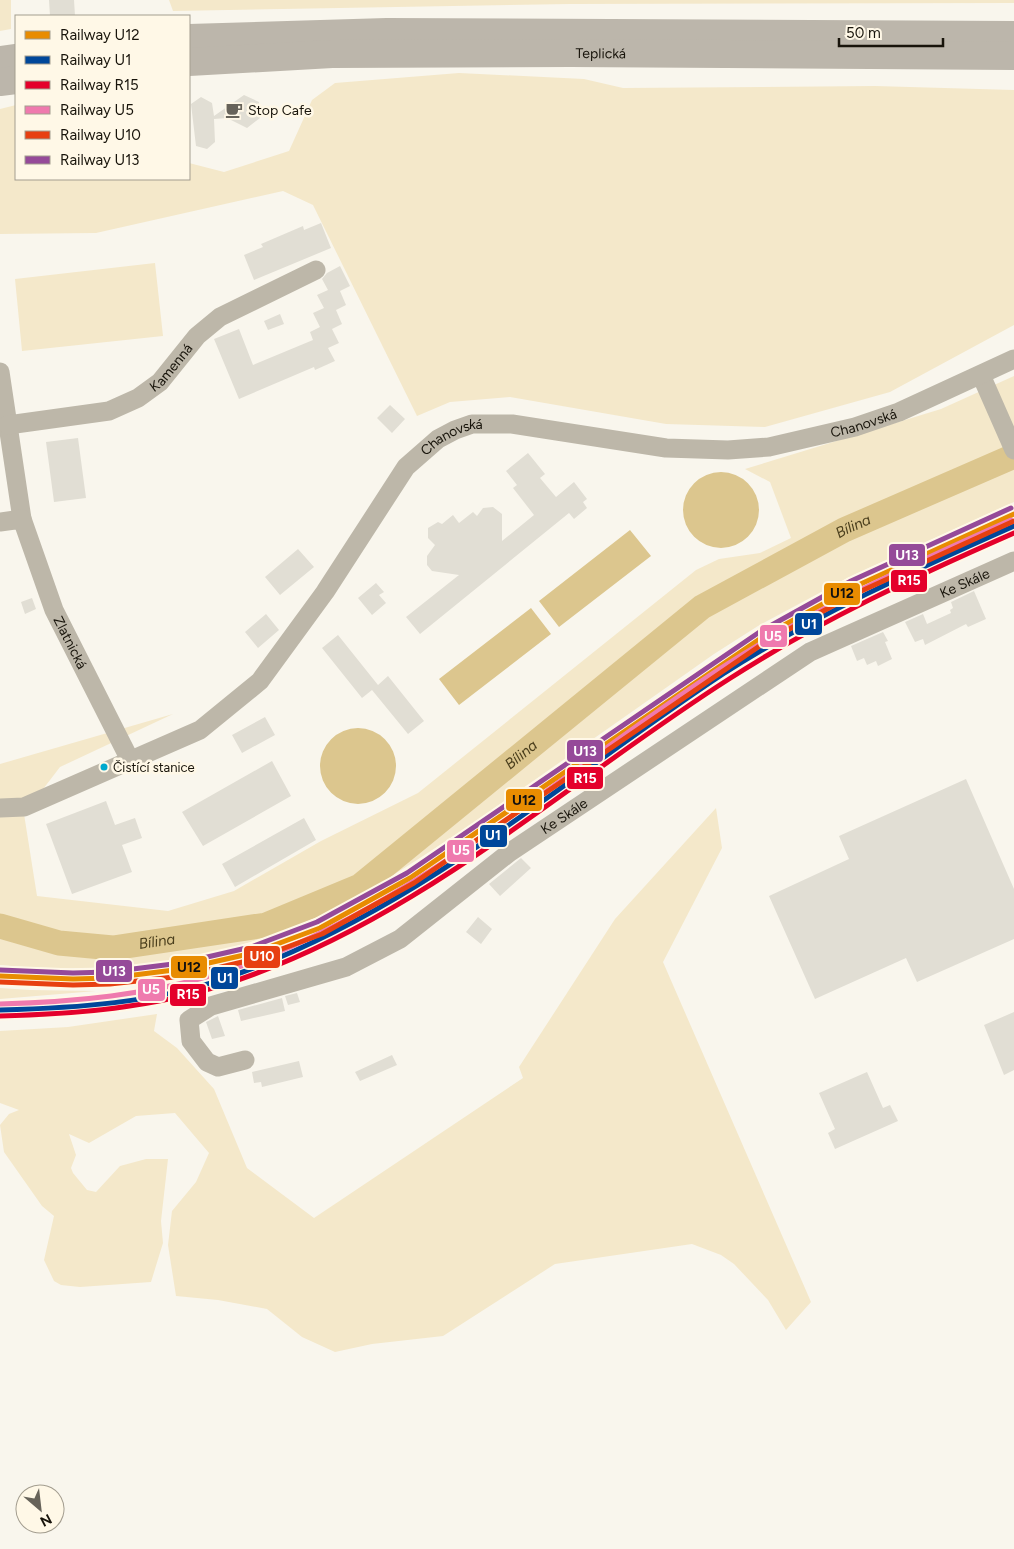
<svg xmlns="http://www.w3.org/2000/svg" width="1014" height="1549" font-family="Figtree,sans-serif">
	<style>
		.green { fill: #f4e8ca }
		.water { fill: #dcc68e }
		.lines { fill: none; stroke-linecap: round; stroke-linejoin: round }
		.river { stroke: #dcc68e; stroke-width: 25 }
		.building { fill: #e1ded4 }
		.minor { stroke: #bdb7a9; stroke-width: 19 }
		.highway { stroke: #bcb6ab; stroke-width: 28 }
		.rail-1-casing { stroke: #fff8e7; stroke-width: 9 }
		.rail-2-casing { stroke: #fff8e7; stroke-width: 9 }
		.rail-3-casing { stroke: #fff8e7; stroke-width: 9 }
		.rail-4-casing { stroke: #fff8e7; stroke-width: 9 }
		.rail-5-casing { stroke: #fff8e7; stroke-width: 9 }
		.rail-6-casing { stroke: #fff8e7; stroke-width: 9 }
		.rail-1 { stroke: #e88c01; stroke-width: 5 }
		.rail-2 { stroke: #00479a; stroke-width: 5 }
		.rail-3 { stroke: #e4002b; stroke-width: 5 }
		.rail-4 { stroke: #ef7aae; stroke-width: 5 }
		.rail-5 { stroke: #e74011; stroke-width: 5 }
		.rail-6 { stroke: #954a99; stroke-width: 5 }
		.bus-dot { fill: #00a9ce; stroke: #fff8e7; stroke-width: 2 }
		.labels { text-anchor: middle; stroke-width: 5; stroke-linejoin: round; paint-order: stroke }
		.bus-label { font-size: 13px; fill: #18140b; stroke: #fff8e7; text-anchor: start }
		.street-label { font-size: 14px; fill: #18140b; stroke: #fff8e7 }
		.poi-label { font-size: 14px; fill: #18140b; stroke: #fff8e7; text-anchor: start }
		.water-label { font-size: 15px; font-style: italic; fill: #4b3f1d; stroke: #fff8e7 }
		.line-badge { stroke: #fff8e7; stroke-width: 2 }
		.badge-label { font-size: 14px; text-anchor: middle; font-weight: bold; fill: #fff }
		.pale-badge-label { font-size: 14px; text-anchor: middle; font-weight: bold; fill: #111 }
	</style>
	<rect width="100%" height="100%" fill="#f9f6ed"/>
	<path class="green" d="M0 0H11V29L0 31Z
		M169 0H1014V3L570 4 173 11Z
		M459 73 584 79 623 88 875 86 1014 90V325L890 392 765 427 666 424 510 397 450 402 417 416 313 205 283 191 96 233 0 234V109L16 105V179H189V163L224 172 289 151 312 100 335 83Z
		M155 263 163 336 22 351 15 279Z
		M1014 376V502L853 575 758 626 714 654C643 704 572 754 500 804 432 851 363 899 285 930 195 965 96 974 0 965V764L173 714 60 767 24 814 37 896 168 911 234 891 321 841 418 793 696 570 719 559 760 553 791 538 770 482 745 469 941 409Z
		M716 808 722 848 663 962 811 1302 786 1330 768 1300 734 1264 721 1255 692 1244 555 1264 443 1336 372 1344 335 1352 302 1337 267 1309 218 1300 176 1296 168 1245 172 1211 196 1182 209 1153 175 1113 136 1116 89 1143 69 1134 76 1155 71 1168 73 1173 87 1190 96 1192 120 1166 146 1159H168L161 1221 163 1243 151 1282 80 1287 61 1285 54 1281 44 1260 54 1216 42 1206 4 1152 0 1125 9 1114 19 1110 0 1103V1031L68 1027 157 1014 154 1031 177 1048 214 1089 247 1168 314 1218 523 1078 519 1067 615 919Z
		M0 988 30 990 96 991 0 999Z"/>
	<path class="water" d="M683 510a38 38 0 1 1 76 0a38 38 0 1 1-76 0Z
		M630 530 651 556 559 627 539 601Z
		M531 608 551 634 459 705 439 679Z
		M320 766a38 38 0 1 1 76 0a38 38 0 1 1-76 0Z"/>
	<g class="lines">
		<path class="river" id="s1" d="M0 926 59 943 113 948 266 925 360 886 702 607 844 530 1014 456"/>
	</g>
	<path class="building" d="M49 0H74L75 16H50Z
		M244 95 259 102 260 118 247 128 227 118 214 119 215 142 207 149 196 146 191 104 201 97 212 103 214 116Z
		M321 223 331 248 254 280 244 255 263 247 261 244 303 226 304 230Z
		M340 266 350 286 340 291 346 305 336 310 342 324 332 329 339 343 328 348 335 361 315 370 314 367 239 399 214 339 239 329 253 365 313 340 310 332 320 327 313 313 324 308 317 295 328 290 322 279 327 273Z
		M280 314 284 324 268 330 264 321Z
		M390 405 405 419 392 433 377 418Z
		M78 438 86 498 54 502 46 442Z
		M528 453 545 474 540 478 556 497 574 482 587 499 583 502 587 508 574 519 569 513 420 634 406 617 459 575 432 571 427 565V556L435 545 428 538V528L438 522 442 524 453 515 459 523 473 512 477 516 483 508 493 507 502 514V541L534 515 513 488 517 485 506 471Z
		M298 549 314 567 280 595 265 577Z
		M376 583 384 592 379 595 386 603 372 615 358 598Z
		M974 591 986 619 968 627 966 624 925 645 923 639 915 642 905 622 923 614 927 624 951 613 950 610 953 608 951 602Z
		M32 598 36 609 25 614 21 602Z
		M266 614 279 630 258 648 245 632Z
		M883 632 888 641 885 642 892 659 878 666 876 661 867 665 864 658 857 661 851 646Z
		M338 635 378 685 388 676 424 721 408 734 372 690 362 698 322 648Z
		M265 717 275 735 242 753 232 735Z
		M272 761 291 796 203 846 182 812Z
		M966 779 1014 889V939L917 982 906 958 815 999 769 896 849 859 839 836Z
		M106 801 115 825 135 818 142 838 122 845 132 872 72 894 46 824Z
		M304 818 316 840 235 887 222 864Z
		M521 858 531 868 500 896 489 884Z
		M478 917 492 929 481 944 466 932Z
		M297 993 300 1002 288 1005 285 996Z
		M282 998 285 1011 241 1021 238 1010Z
		M1014 1012V1070L1004 1075 984 1025Z
		M218 1016 225 1036 212 1039 206 1022Z
		M392 1055 397 1065 360 1081 355 1072Z
		M299 1061 303 1077 262 1087 261 1082 254 1083 252 1072Z
		M867 1072 883 1108 890 1105 898 1121 835 1149 828 1133 835 1129 819 1093Z"/>
	<g class="lines">
		<g class="minor">
			<path d="M0 372 22 519"/>
			<path d="M981 375 1014 450"/>
			<path id="s2" d="M8 425 109 411 138 398 160 382 197 336 220 317 316 270"/>
			<path id="s3" d="M0 522 22 519 54 610 130 760"/>
			<path id="s4" d="M0 808 24 807 200 730 260 681 325 592 406 467 438 439 455 430 472 424H512L666 448 728 450 769 447 855 427 899 412 1014 359"/>
			<path id="s5" d="M245 1060 218 1067 207 1062 191 1041 189 1020 211 1006 346 967 400 939 510 852 810 652 1014 561"/>
		</g>
		<g class="highway">
			<path d="M189 38 387 32 1014 35"/>
			<path d="M0 60 16 58"/>
			<path id="s6" d="M189 62 332 54 571 53 1014 56"/>
			<path d="M0 82 16 80"/>
		</g>
		<g class="rail-1-casing">
			<path id="rail-1" d="M0 976 73 979 110 978 182 969 253 953 320 928 410 878 764 636 854 587 1014 514"/>
		</g>
		<g class="rail-2-casing">
			<path id="rail-2" d="M0 1010C76 1008 154 1003 226 978 413 914 561 781 723 674 815 615 915 570 1014 526"/>
		</g>
		<g class="rail-3-casing">
			<path id="rail-3" d="M0 1016C76 1014 153 1008 226 984 415 923 564 784 729 679 819 621 916 576 1014 533"/>
		</g>
		<g class="rail-4-casing">
			<path id="rail-4" d="M0 1004C74 1002 149 995 220 973 404 917 562 771 721 668 813 609 912 564 1011 520"/>
		</g>
		<g class="rail-5-casing">
			<path id="rail-5" d="M0 982 73 985 110 984 183 976 255 959 322 934 414 883 767 641 857 593 1014 521"/>
		</g>
		<g class="rail-6-casing">
			<path id="rail-6" d="M0 970 73 973 109 972 181 963 251 947 317 922 407 873 761 631 851 581 1011 508"/>
		</g>
		<use href="#rail-1" class="rail-1"/>
		<use href="#rail-2" class="rail-2"/>
		<use href="#rail-3" class="rail-3"/>
		<use href="#rail-4" class="rail-4"/>
		<use href="#rail-5" class="rail-5"/>
		<use href="#rail-6" class="rail-6"/>
	</g>
	<defs>
		<g id="cafe-bare" transform="scale(1.35)"><path d="M-5.5-4.5H6V0H3Q3 3.5 0 3.5H-2.5Q-5.5 3.5-5.5 0ZM3-3.2v2h1.7v-2ZM-6 4.5H4V6H-6Z" fill="#67635a" stroke="#fff8e7" stroke-width="2.5" paint-order="stroke"/></g>
	</defs>
	<g fill-rule="evenodd">
		<use href="#cafe-bare" x="234" y="110"/>
	</g>
	<circle class="bus-dot" cx="104" cy="767" r="4.5"/>
	<g class="labels">
		<g class="bus-label">
			<text x="113" y="772">Čistící stanice</text>
		</g>
		<g class="street-label">
			<text dy="5" stroke="none"><textPath href="#s6" startOffset="412">Teplická</textPath></text>
			<text dy="5" stroke="none"><textPath href="#s2" startOffset="179">Kamenná</textPath></text>
			<text dy="5" stroke="none"><textPath href="#s4" startOffset="1029">Chanovská</textPath></text>
			<text dy="5" stroke="none"><textPath href="#s4" startOffset="609">Chanovská</textPath></text>
			<text dy="5" stroke="none"><textPath href="#s5" startOffset="985">Ke Skále</textPath></text>
			<text dy="5" stroke="none"><textPath href="#s3" startOffset="155">Zlatnická</textPath></text>
			<text dy="5" stroke="none"><textPath href="#s5" startOffset="520">Ke Skále</textPath></text>
		</g>
		<g class="poi-label">
			<text x="248" y="115">Stop Cafe</text>
		</g>
		<g class="water-label">
			<text dy="5" stroke="none"><textPath href="#s1" startOffset="985">Bílina</textPath></text>
			<text dy="5" stroke="none"><textPath href="#s1" startOffset="580">Bílina</textPath></text>
			<text dy="5" stroke="none"><textPath href="#s1" startOffset="160">Bílina</textPath></text>
		</g>
	</g>
	<g class="line-badge">
		<rect x="888" y="543" width="38" height="24" rx="5" fill="#954a99"/>
		<rect x="890" y="569" width="38" height="24" rx="5" fill="#e4002b"/>
		<rect x="823" y="582" width="38" height="24" rx="5" fill="#e88c01"/>
		<rect x="794" y="612" width="29" height="24" rx="5" fill="#00479a"/>
		<rect x="759" y="624" width="29" height="24" rx="5" fill="#ef7aae"/>
		<rect x="566" y="739" width="38" height="24" rx="5" fill="#954a99"/>
		<rect x="566" y="766" width="38" height="24" rx="5" fill="#e4002b"/>
		<rect x="505" y="788" width="38" height="24" rx="5" fill="#e88c01"/>
		<rect x="479" y="824" width="29" height="24" rx="5" fill="#00479a"/>
		<rect x="446" y="839" width="29" height="24" rx="5" fill="#ef7aae"/>
		<rect x="243" y="945" width="38" height="24" rx="5" fill="#e74011"/>
		<rect x="170" y="955" width="38" height="24" rx="5" fill="#e88c01"/>
		<rect x="95" y="959" width="38" height="24" rx="5" fill="#954a99"/>
		<rect x="210" y="966" width="29" height="24" rx="5" fill="#00479a"/>
		<rect x="137" y="978" width="29" height="24" rx="5" fill="#ef7aae"/>
		<rect x="169" y="983" width="38" height="24" rx="5" fill="#e4002b"/>
	</g>
	<g class="badge-label">
		<text x="907" y="560">U13</text>
		<text x="909" y="585">R15</text>
		<text x="809" y="629">U1</text>
		<text x="773" y="641">U5</text>
		<text x="585" y="756">U13</text>
		<text x="585" y="783">R15</text>
		<text x="493" y="840">U1</text>
		<text x="461" y="855">U5</text>
		<text x="262" y="961">U10</text>
		<text x="114" y="976">U13</text>
		<text x="225" y="983">U1</text>
		<text x="151" y="994">U5</text>
		<text x="188" y="999">R15</text>
	</g>
	<g class="pale-badge-label">
		<text x="842" y="598">U12</text>
		<text x="524" y="805">U12</text>
		<text x="189" y="972">U12</text>
	</g>
	<rect x="15" y="15" width="175" height="165" fill="#fff8e7" stroke="#a39d8f"/>
	<rect x="25" y="31" width="25" height="8" fill="#e88c01" stroke="#a39d8f"/>
	<text x="60" y="40" font-size="15" fill="#18140b">Railway U12</text>
	<rect x="25" y="56" width="25" height="8" fill="#00479a" stroke="#a39d8f"/>
	<text x="60" y="65" font-size="15" fill="#18140b">Railway U1</text>
	<rect x="25" y="81" width="25" height="8" fill="#e4002b" stroke="#a39d8f"/>
	<text x="60" y="90" font-size="15" fill="#18140b">Railway R15</text>
	<rect x="25" y="106" width="25" height="8" fill="#ef7aae" stroke="#a39d8f"/>
	<text x="60" y="115" font-size="15" fill="#18140b">Railway U5</text>
	<rect x="25" y="131" width="25" height="8" fill="#e74011" stroke="#a39d8f"/>
	<text x="60" y="140" font-size="15" fill="#18140b">Railway U10</text>
	<rect x="25" y="156" width="25" height="8" fill="#954a99" stroke="#a39d8f"/>
	<text x="60" y="165" font-size="15" fill="#18140b">Railway U13</text>
	<g transform="translate(40 1509) rotate(152)"><circle r="24" fill="#fff8e7" stroke="#a39d8f"/>
	<path d="M0-4L9 19L0 12L-9 19Z" fill="#67635a"/>
	<text y="-8" font-size="14" font-weight="bold" text-anchor="middle" fill="#18140b">N</text>
	</g>
	<path d="M839 38v8h104v-8" fill="none" stroke="#18140b" stroke-width="2.5"/>
	<text x="846" y="38" font-size="15" fill="#18140b" stroke="#fff8e7" stroke-width="4" paint-order="stroke">50 m</text>
</svg>
